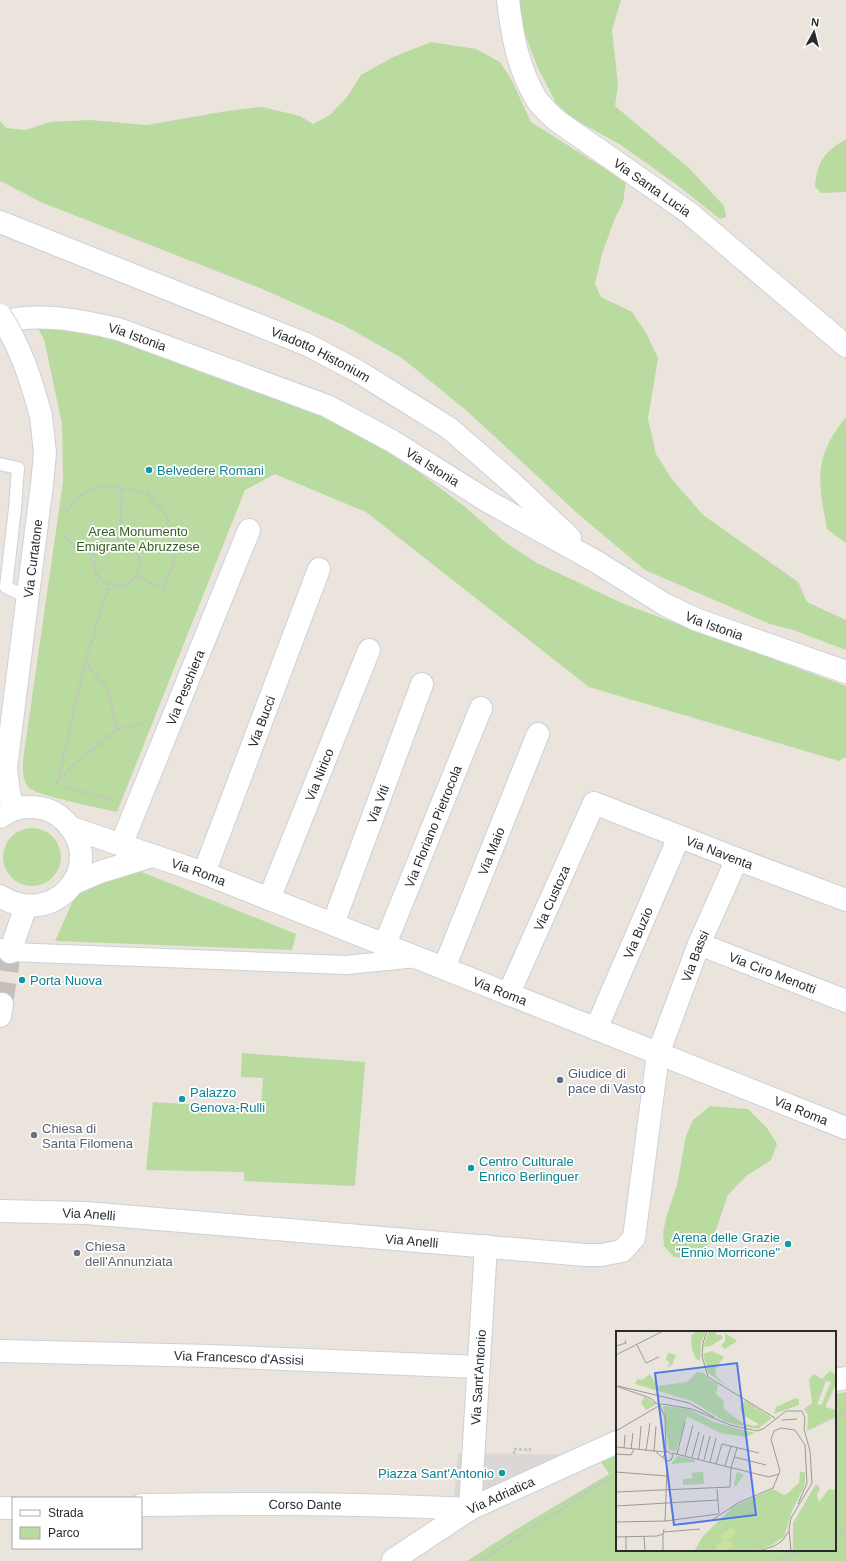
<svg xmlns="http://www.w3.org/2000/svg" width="846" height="1561" font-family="Arial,sans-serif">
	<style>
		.green { fill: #b9dba0 }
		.plaza { fill: #dbd7d4 }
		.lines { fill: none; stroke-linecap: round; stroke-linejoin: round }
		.minor-tunnel { stroke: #c4bfb9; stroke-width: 22; stroke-dasharray: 22 11; stroke-linecap: butt }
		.service-casing { stroke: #ccd0da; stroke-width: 14 }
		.pedestrian-casing { stroke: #ccd0da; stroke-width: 20 }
		.minor-casing { stroke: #ccd0da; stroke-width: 24 }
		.tertiary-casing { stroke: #ccd0da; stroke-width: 24 }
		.secondary-casing { stroke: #ccd0da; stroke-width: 24 }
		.path { stroke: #c3c3c3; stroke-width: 2.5; stroke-dasharray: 3 2; stroke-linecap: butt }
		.service { stroke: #fff; stroke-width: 12 }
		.pedestrian { stroke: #fff; stroke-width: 18 }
		.minor { stroke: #fff; stroke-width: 22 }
		.tertiary { stroke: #fff; stroke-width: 22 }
		.secondary { stroke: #fff; stroke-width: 22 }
		.secondary-bridge-casing { stroke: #ccd0da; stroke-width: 24; stroke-linecap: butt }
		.secondary-bridge { stroke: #fff; stroke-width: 22 }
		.culture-dot { fill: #0f9aa8; stroke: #fff; stroke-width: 1.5 }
		.service-dot { fill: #5c6f8a; stroke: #fff; stroke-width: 1.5 }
		.worship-dot { fill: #6b7280; stroke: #fff; stroke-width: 1.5 }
		.labels { text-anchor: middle; stroke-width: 3.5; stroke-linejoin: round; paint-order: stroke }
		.street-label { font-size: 13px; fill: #2a2a2a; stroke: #fff }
		.culture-label { font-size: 13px; fill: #0d838f; stroke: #fff; text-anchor: start }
		.park-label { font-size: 13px; fill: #335e22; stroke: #fff }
		.service-label { font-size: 13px; fill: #4e5e75; stroke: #fff; text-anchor: start }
		.worship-label { font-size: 13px; fill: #5b616d; stroke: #fff; text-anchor: start }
		.inset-road { fill: none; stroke: #9d9a95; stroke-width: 1 }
		.view { fill: #4f77e5; fill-opacity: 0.15; stroke: #4f77e5; stroke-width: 2 }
		.inset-edge { fill: none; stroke: #2a2a2a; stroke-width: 2 }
	</style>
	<rect width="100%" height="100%" fill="#eae4dd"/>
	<path class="green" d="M519 0H621L612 30 618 85 615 106 689 168 724 206 726 217 720 219 677 185 621 145 572 118 556 103 538 68 522 27Z
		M431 42 476 49 500 62 512 81 531 122 626 182 623 203 615 218 602 254 595 284 601 297 632 312 646 333 658 358 648 419 656 454 671 478 703 515 798 582 807 602 846 620V650L793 630 770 624 645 570 577 513 467 411 402 358 343 325 260 288 43 203 0 181V121L6 128 25 130 51 122 90 120 147 125 227 111 262 107 300 116 313 124 330 115 347 97 361 75 391 58Z
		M846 139V192L821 193 815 186C818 161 824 152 846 139Z
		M35 324 84 330 178 360 304 405 401 459 464 506 505 542 537 563 624 604 846 686V757L839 761 589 687 366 512 275 474 245 490 117 812C102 808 36 796 28 787 22 779 23 769 23 760L63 482 62 424 44 339Z
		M846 417V543L827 529C818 481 813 458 846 417Z
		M3 857a29 29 0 1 1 58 0a29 29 0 1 1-58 0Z
		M132 868 296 934 292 950 55 941 76 894Z
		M242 1053 365 1062 355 1186 244 1181V1172L146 1170 153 1102 261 1109 263 1078 241 1077Z
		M710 1106 748 1109 767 1128 777 1144 771 1160 746 1176 728 1195 712 1241 691 1259 674 1257 664 1246 663 1233 666 1218 677 1185 686 1136 693 1120Z
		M846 1392V1561H467L515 1530 609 1474 597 1456 617 1449V1550H835V1394Z"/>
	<path class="plaza" d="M458 1453 585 1455 452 1521Z"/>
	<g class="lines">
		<path class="minor-tunnel" d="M2 1004 10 952"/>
		<g class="service-casing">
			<path id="service" d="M0 464 18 468 15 508 6 587 27 597"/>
		</g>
		<g class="pedestrian-casing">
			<path id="pedestrian" d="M0 948 10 952 346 965 417 958"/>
		</g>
		<g class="minor-casing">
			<g id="minor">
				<path id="s1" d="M508 0C512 35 518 69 537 100 542 107 550 114 556 120L688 212 846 346"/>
				<path id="s2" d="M121 845 249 530"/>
				<path id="s3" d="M204 873 319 569"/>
				<path id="s4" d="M269 899 369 650"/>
				<path id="s5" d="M333 924 422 684"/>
				<path id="s6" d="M385 944 481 708"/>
				<path id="s7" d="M699 944 846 1001"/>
				<path d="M10 952 26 906"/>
				<path id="s8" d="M444 968 538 734"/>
				<path id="s9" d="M509 993 594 803 737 859 846 900"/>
				<path d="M0 1016 2 1004"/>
				<path id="s10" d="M596 1029 679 837"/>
				<path id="s11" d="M0 1211 86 1213 585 1255H601L622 1251 634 1238 658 1054 699 944 737 859"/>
				<path id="s12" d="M0 1351 211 1356 478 1367"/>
				<path d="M835 1380 846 1378"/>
				<path id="s13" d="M141 1505C251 1503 360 1503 470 1509"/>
				<path d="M0 1508H13"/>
				<path id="s14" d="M470 1509 486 1246"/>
				<path id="s15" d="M393 1560 470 1509 617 1442"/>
			</g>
		</g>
		<g class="tertiary-casing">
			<g id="tertiary">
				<path id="s16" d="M0 222 308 345 359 372 449 428 511 482 570 538"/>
				<path id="s17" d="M0 322C39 312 79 320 118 329L327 406 392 441 489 502 595 561 664 604 695 619 846 672"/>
				<path id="s18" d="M72 828 204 873 846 1128"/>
				<path d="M72 884 100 872 152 856"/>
			</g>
		</g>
		<g class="secondary-casing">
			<g id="secondary">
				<path id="s19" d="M14 809 9 793 6 768 42 484 45 453 41 416"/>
				<path d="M0 817C12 808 25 805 40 808 50 809 59 815 66 822 108 866 54 930 0 896"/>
			</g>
		</g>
		<path class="path" d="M122 488 147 494 165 513 174 536V562L164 589 137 576
			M67 510 83 493 103 486 122 488 120 540
			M64 534C70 546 82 552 95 554
			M94 563a23 23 0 1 1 46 0a23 23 0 1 1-46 0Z
			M117 730 142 723
			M57 783 74 764 117 730 108 689 85 662
			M57 784 85 662 109 586
			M66 787 111 800
			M835 1415 846 1412
			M514 1454V1449L530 1450V1446
			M835 1536 846 1532
			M480 1561 616 1474 615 1471
			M778 1561 803 1550"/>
		<use href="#service" class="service"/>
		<use href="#pedestrian" class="pedestrian"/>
		<use href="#minor" class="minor"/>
		<use href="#tertiary" class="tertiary"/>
		<use href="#secondary" class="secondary"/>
		<g class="secondary-bridge-casing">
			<path id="secondary-bridge" d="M0 315C21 347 31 380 41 416"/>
		</g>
		<use href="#secondary-bridge" class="secondary-bridge"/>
	</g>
	<g class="culture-dot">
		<circle cx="149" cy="470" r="4"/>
		<circle cx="22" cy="980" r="4"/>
		<circle cx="182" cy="1099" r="4"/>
		<circle cx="471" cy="1168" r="4"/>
		<circle cx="788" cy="1244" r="4"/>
		<circle cx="502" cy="1473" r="4"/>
	</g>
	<circle class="service-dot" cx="560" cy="1080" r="4"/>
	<g class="worship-dot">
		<circle cx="34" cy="1135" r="4"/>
		<circle cx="77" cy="1253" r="4"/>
	</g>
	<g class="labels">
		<g class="street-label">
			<text dy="5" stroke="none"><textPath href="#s1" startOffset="250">Via Santa Lucia</textPath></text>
			<text dy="5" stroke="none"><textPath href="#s17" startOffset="140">Via Istonia</textPath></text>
			<text dy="5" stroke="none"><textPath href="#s16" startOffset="347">Viadotto Histonium</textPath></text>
			<text dy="5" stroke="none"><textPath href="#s17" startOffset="464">Via Istonia</textPath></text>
			<text dy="5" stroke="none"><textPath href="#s19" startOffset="253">Via Curtatone</textPath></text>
			<text dy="5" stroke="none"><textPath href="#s17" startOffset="788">Via Istonia</textPath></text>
			<text dy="5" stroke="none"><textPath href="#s2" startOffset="170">Via Peschiera</textPath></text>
			<text dy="5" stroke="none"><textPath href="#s3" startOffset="162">Via Bucci</textPath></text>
			<text dy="5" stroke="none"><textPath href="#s4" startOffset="134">Via Nirico</textPath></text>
			<text dy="5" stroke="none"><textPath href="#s5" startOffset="128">Via Viti</textPath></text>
			<text dy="5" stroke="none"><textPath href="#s6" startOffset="127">Via Floriano Pietrocola</textPath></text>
			<text dy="5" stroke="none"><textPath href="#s8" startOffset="126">Via Maio</textPath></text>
			<text dy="5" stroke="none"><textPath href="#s9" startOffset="343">Via Naventa</textPath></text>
			<text dy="5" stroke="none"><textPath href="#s18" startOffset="134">Via Roma</textPath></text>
			<text dy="5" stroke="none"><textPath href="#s9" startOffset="104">Via Custoza</textPath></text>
			<text dy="5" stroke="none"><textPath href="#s10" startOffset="105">Via Buzio</textPath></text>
			<text dy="5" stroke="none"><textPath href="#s11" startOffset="932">Via Bassi</textPath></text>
			<text dy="5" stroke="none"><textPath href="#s7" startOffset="79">Via Ciro Menotti</textPath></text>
			<text dy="5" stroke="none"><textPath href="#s18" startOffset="458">Via Roma</textPath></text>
			<text dy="5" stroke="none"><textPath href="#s18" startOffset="782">Via Roma</textPath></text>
			<text dy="5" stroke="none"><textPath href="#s11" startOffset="89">Via Anelli</textPath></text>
			<text dy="5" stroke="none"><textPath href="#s11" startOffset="413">Via Anelli</textPath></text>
			<text dy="5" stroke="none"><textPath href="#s12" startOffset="239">Via Francesco d'Assisi</textPath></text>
			<text dy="5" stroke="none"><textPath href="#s14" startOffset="132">Via Sant'Antonio</textPath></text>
			<text dy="5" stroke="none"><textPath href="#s15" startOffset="126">Via Adriatica</textPath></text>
			<text dy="5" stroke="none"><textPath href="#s13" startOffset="164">Corso Dante</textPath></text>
		</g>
		<g class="culture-label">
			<text x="157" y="475">Belvedere Romani</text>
			<text x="30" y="985">Porta Nuova</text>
			<text x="190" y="1097">Palazzo<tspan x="190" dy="15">Genova-Rulli</tspan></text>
			<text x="479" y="1166">Centro Culturale<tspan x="479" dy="15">Enrico Berlinguer</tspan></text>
			<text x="780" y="1242" text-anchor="end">Arena delle Grazie<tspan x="780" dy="15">"Ennio Morricone"</tspan></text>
			<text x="494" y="1478" text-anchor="end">Piazza Sant'Antonio</text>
		</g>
		<g class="park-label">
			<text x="138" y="536">Area Monumento<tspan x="138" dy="15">Emigrante Abruzzese</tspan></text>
		</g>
		<g class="service-label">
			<text x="568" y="1078">Giudice di<tspan x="568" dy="15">pace di Vasto</tspan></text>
		</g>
		<g class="worship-label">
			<text x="42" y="1133">Chiesa di<tspan x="42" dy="15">Santa Filomena</tspan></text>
			<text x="85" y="1251">Chiesa<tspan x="85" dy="15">dell'Annunziata</tspan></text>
		</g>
	</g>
	<g transform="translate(616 1331)">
		<rect width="220" height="220" fill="#eae4dd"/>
		<path d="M80 0H90L85 12 84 30 80 28 76 18 75 5ZM93 0H101L100 4H105L107 7 95 15 87 16ZM109 2 121 10 109 18 105 15 109 10ZM96 20 108 26 99 38 100 45 111 55 92 42 87 23ZM52 22 60 24 56 34 50 37 54 32 50 29ZM214 40 220 44V53L209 76 220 79V86L191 100 192 84 188 78 196 72 193 48 198 43 206 48ZM210 50 215 51 211 60 206 73 201 74ZM81 41 88 42 92 48 102 53 100 63 107 69 108 78 125 91 138 95 143 93 126 84 124 76 129 69 156 87 142 98 121 94 108 90 76 70 19 53 21 48 26 49 34 43 41 55 71 51ZM28 66 31 67 41 73 30 79 25 72ZM180 67 183 69V74L158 83 160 76ZM47 75 73 78 98 91 139 102 130 106 104 102 71 85 60 120 53 119ZM62 125 79 129V131L55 133ZM87 141 88 153 67 154V148L77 147 75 142ZM121 141 128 144 119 156 118 153ZM184 141H189V154L176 180 168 206 156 214 139 220H78L87 205 115 178 114 177 157 158 168 164 172 162 183 152ZM200 153 204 157 201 164 203 171 213 158 220 159V220H177V192Z" fill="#b9dba0" fill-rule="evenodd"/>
		<path d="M116 196 121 202 109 211 115 209 117 217 101 220 99 215 108 211 104 205Z" fill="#c9e19d"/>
		<path class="inset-road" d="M91 0 87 12 86 25 92 46 159 87M21 14 30 32 43 26M0 15 10 12 9 9M0 24 47 0M0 55 34 67 44 75 49 86 50 121M2 55 73 72 98 86M166 89 181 88M0 100 46 73 76 78 114 94 141 100 147 98 170 80H186L189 87 188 98 194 120 196 152 175 187 173 198 175 220M0 116 49 121M8 117 9 104M15 118 17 102M23 119 25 95M30 120 34 92M38 121 40 95M40 121 51 130 55 129 57 124 51 120 47 126M56 122 153 146 163 143M0 123 15 124 18 118M61 123 69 91M69 125 77 94M76 126 83 101M118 126 150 134M82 128 88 104M88 129 94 105M94 131 100 107M100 133 106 113 143 122M109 135 115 115M0 141 51 145M101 158 103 183M0 161 114 156 115 137 121 117M0 175 102 169M96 189 122 172 157 157 164 140 155 108 158 100 165 97 179 99 189 114 191 152 182 173M49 190 51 140M0 191 49 190 102 183M48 201 84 198M0 206 41 205 47 203 48 198M28 206 29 220M10 220V205M47 220V203M142 220 158 215 166 210 173 200"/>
		<path class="view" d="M121 32 140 184 58 194 39 42Z"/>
		<rect width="220" height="220" class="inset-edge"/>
	</g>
	<rect x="12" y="1497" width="130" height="52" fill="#ffffff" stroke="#aaaaaa"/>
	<rect x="20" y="1510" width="20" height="6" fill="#ffffff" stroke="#aaaaaa"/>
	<text x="48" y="1517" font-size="12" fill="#2a2a2a">Strada</text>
	<rect x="20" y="1527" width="20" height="12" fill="#b9dba0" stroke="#aaaaaa"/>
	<text x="48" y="1537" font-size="12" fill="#2a2a2a">Parco</text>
	<g transform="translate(814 32) rotate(7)" stroke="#ffffff" stroke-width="3" paint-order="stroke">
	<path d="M0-3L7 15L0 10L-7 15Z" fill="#2a2a2a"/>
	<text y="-6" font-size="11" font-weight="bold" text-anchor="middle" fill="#2a2a2a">N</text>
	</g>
</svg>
